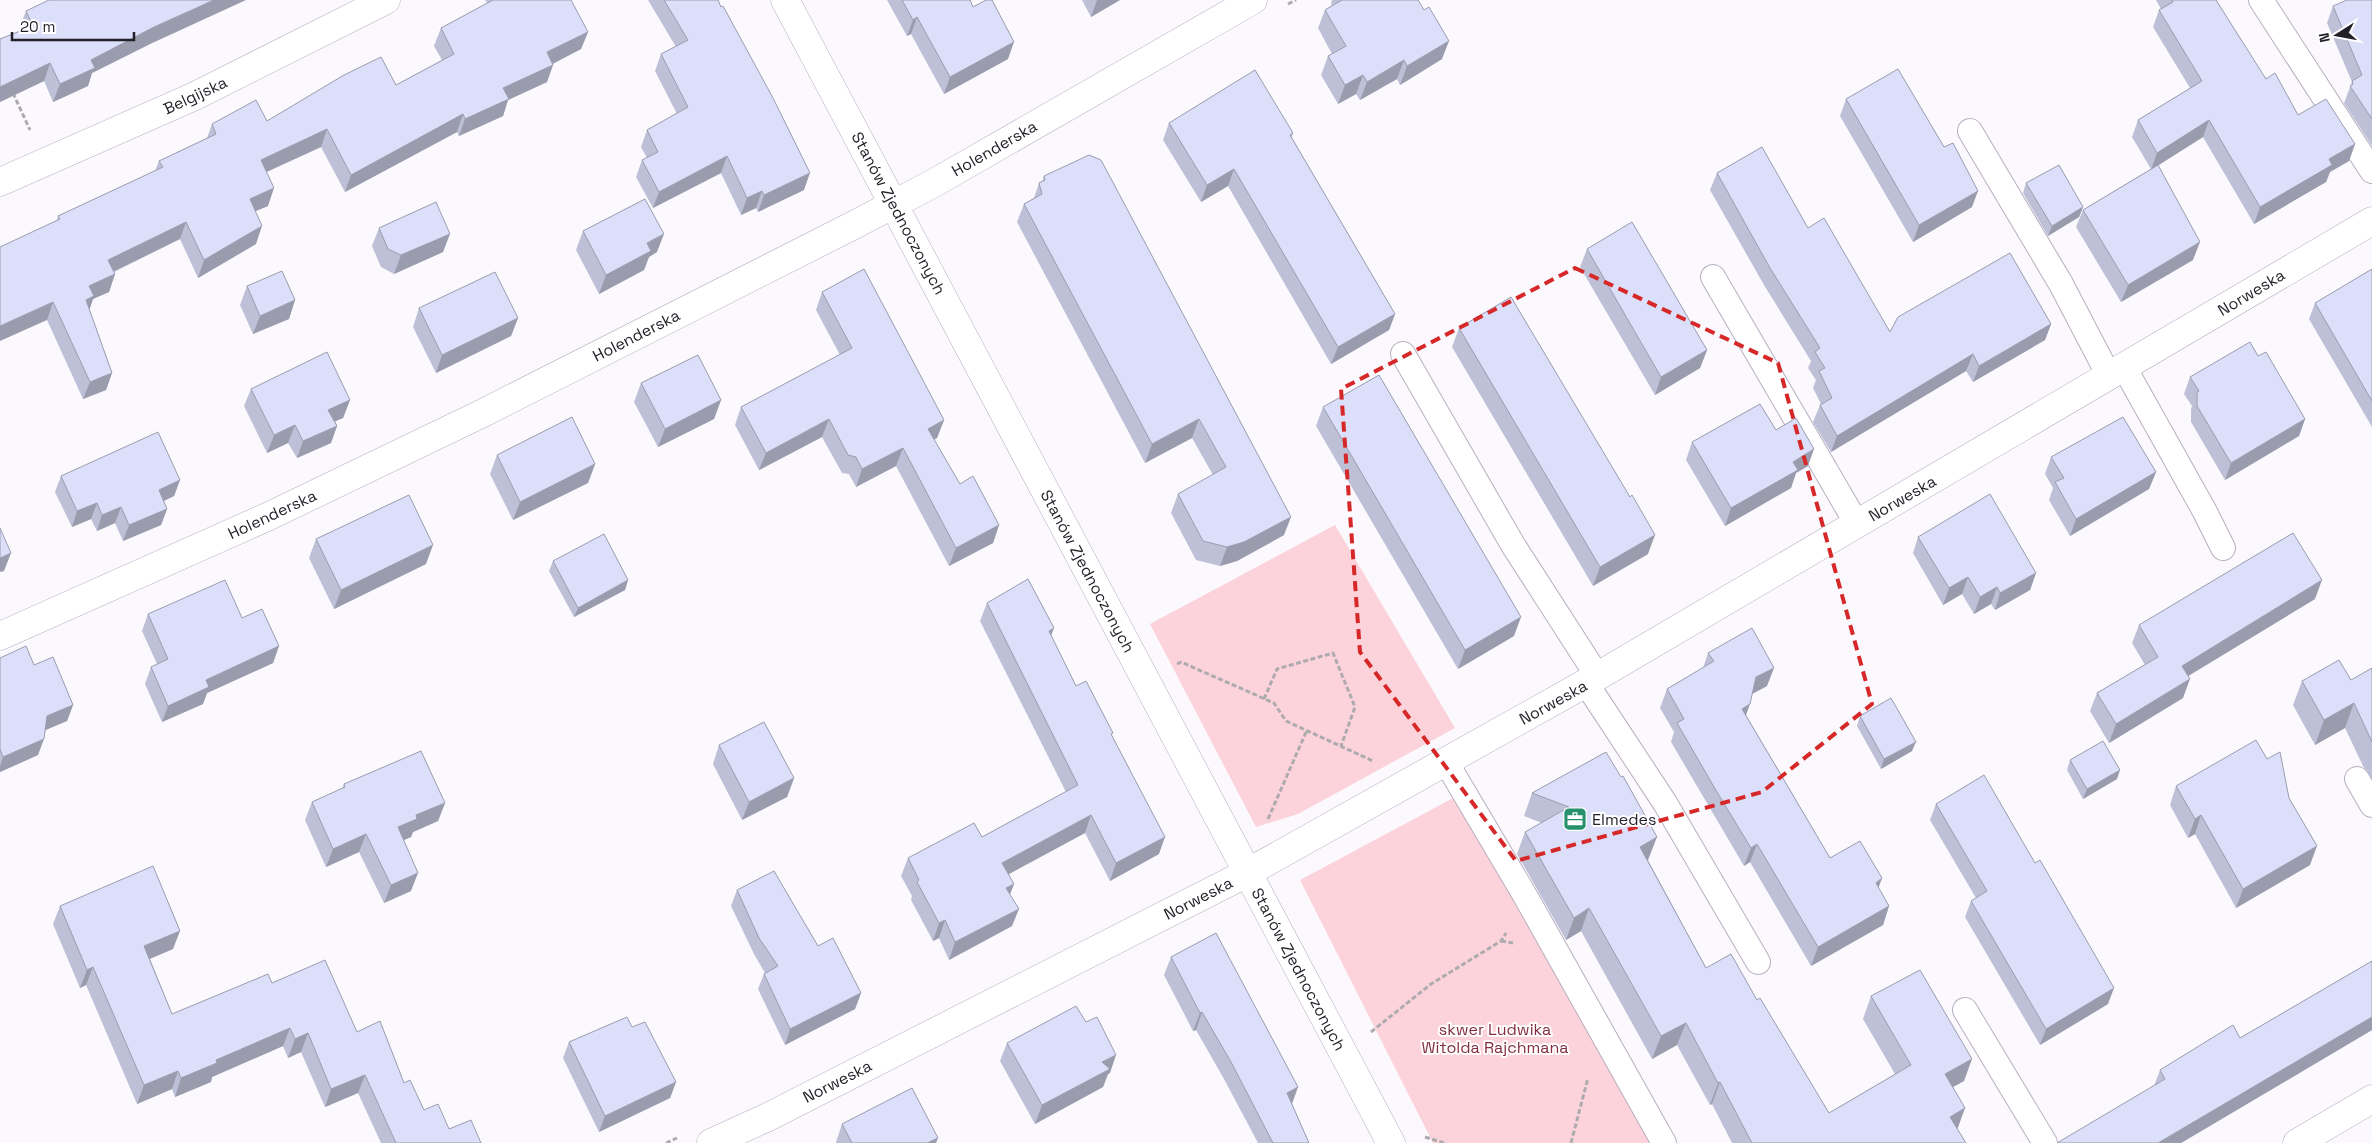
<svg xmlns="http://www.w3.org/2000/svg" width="2372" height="1143" font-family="'Space Grotesk',sans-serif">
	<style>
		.green { fill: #fcd3da }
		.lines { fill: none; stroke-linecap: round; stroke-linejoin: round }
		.service-casing { stroke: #b8aec1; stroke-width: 26 }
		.minor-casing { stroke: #b8aec1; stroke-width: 29 }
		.path { stroke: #aeabb0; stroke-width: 3; stroke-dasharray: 5 2.5; stroke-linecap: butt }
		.service { stroke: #fff; stroke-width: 24 }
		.minor { stroke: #fff; stroke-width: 28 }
		.wall { fill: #bdc0d6 }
		.shaded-wall { fill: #9a9cae }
		.building { fill: #dcdff9; stroke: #9a9cae }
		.marked { fill: none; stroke: #d62828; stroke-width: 4; stroke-dasharray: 10 6; stroke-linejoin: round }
		.labels { text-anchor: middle; stroke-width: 4; stroke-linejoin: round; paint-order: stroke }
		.street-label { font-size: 16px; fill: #231f27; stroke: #fff }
		.poi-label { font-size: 16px; fill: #231f27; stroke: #fff; text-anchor: start }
		.park-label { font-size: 16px; fill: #822d44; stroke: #fff }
	</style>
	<rect width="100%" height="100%" fill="#fbf9fd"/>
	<path class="green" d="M1335 525 1455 728 1298 814 1256 827 1150 624Z
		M1472 788 1672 1143H1433L1300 880Z"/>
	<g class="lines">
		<g class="service-casing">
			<path id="service" d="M2261 0 2372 171
				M1970 131 2061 284 2109 376
				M1713 277 1857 524
				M1403 354 1513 545 1598 677
				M2124 367 2204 510 2223 548
				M1586 683 1665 803 1758 962
				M1446 762 1527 899 1664 1143
				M2357 779 2372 805
				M1965 1010 2045 1143"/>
		</g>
		<g class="minor-casing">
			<path id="minor" d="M785 0 1391 1143
				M0 182 195 96 386 0
				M0 636 267 517 481 414 852 226 934 183 1253 0
				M711 1143 768 1117 1247 873 1586 683 2372 221
				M2297 1143 2372 1099"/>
		</g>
		<path class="path" d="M1288 4 1296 0
			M13 93 30 130
			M1177 664 1181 662 1274 703 1286 721 1373 761
			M1264 699 1277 669 1333 653 1355 707 1341 746
			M1268 819 1307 730
			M1501 941 1513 943
			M1371 1032 1431 984 1501 941 1506 933
			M1425 1137 1444 1143
			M666 1143 677 1138
			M1571 1143 1588 1078"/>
		<use href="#service" class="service"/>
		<use href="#minor" class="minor"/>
	</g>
	<path class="wall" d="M485 0H571L588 32 581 49 552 64 553 65 547 82 508 100 503 116 459 136 457 132 345 192 321 147 267 172 268 206 256 211V244L198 278 180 239 114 272 115 274 109 292 93 299 89 310 112 373 106 390 83 399 47 320 57 220 58 216 155 171 159 161 207 138 212 124 267 121 396 85 442 60 434 46 441 28 487 3Z
		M648 0H718L804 190 758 212 756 208 741 215 721 173 653 208 636 177 642 160 647 158 641 147 647 130 677 114 655 71 661 54 676 47Z
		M887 0H970L973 7 1008 59 944 94 911 34 907 36Z
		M1082 0H1120L1091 17Z
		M1332 0H1418L1442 59 1400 85 1397 79 1360 100 1356 94 1338 104 1321 75 1328 56 1332 54 1318 28 1325 10 1332 5 1331 3Z
		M2156 0H2216L2266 79 2298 115 2355 144 2349 161 2330 172 2326 182 2254 224 2203 137 2158 165 2193 260 2121 302 2076 227 2083 210 2151 169 2132 137 2138 120 2190 88 2153 27 2159 10 2161 9Z
		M2372 0V146L2344 103 2352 82 2327 23 2333 6Z
		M26 11 148 45 92 73 88 86 53 102 44 81 0 102V39L20 31 19 29Z
		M1846 99 1972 207 1913 242 1840 116Z
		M1169 123 1293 133 1292 138 1395 314 1389 330 1331 364 1228 186 1201 202 1163 140Z
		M1717 173 1808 228 1890 332 2051 324 2045 340 1973 382 1966 371 1831 452 1813 422 1820 405 1821 404 1813 388 1816 380 1808 368 1811 361 1764 285 1710 190Z
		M1044 176 1284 535 1237 561 1220 566 1196 560 1171 513 1178 494 1213 475 1192 438 1145 463 1017 222 1024 204 1034 198 1039 183 1042 182Z
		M2026 183 2083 207 2079 217 2048 236 2023 193Z
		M379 228 443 252 394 274 381 267 372 246Z
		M583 231 657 252 649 257 644 270 599 294 576 250Z
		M1587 249 1707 350 1700 368 1655 395 1580 267Z
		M2372 269V427L2309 319 2315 303Z
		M247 286 295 300 289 319 253 334 240 305Z
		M822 292 944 420 937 438 934 440 960 484 999 525 993 543 949 566 896 466 856 487 849 474 842 473 822 437 759 470 735 425 741 407 840 355 816 310Z
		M419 308 518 318 511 336 436 373 413 327Z
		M1459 328 1648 554 1593 586 1452 347Z
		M2258 356 2305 419 2299 436 2225 480 2191 422V409L2192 406 2184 394 2190 377Z
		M641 383 721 400 714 419 658 447 634 402Z
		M251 389 350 400 343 418 335 421 337 426 331 443 297 458 288 443 267 453 244 406Z
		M1323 407 1514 636 1458 669 1316 426Z
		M1692 442 1808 466 1796 473 1791 488 1725 526 1686 460Z
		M497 455 595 464 588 483 513 520 490 474Z
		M2051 457 2156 472 2149 489 2070 536 2049 500 2053 488 2045 474Z
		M61 476 180 480 174 496 164 501 167 509 161 525 123 541 115 523 97 531 91 519 72 527 55 492Z
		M1918 537 2036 573 2030 590 1995 610 1991 604 1974 614 1962 594 1943 605 1913 553Z
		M316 539 426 564 334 609 309 558Z
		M553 561 628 580 625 590 574 617 549 571Z
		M2315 599 2188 676 2183 698 2109 743 2090 711 2097 693 2145 665 2132 643 2139 625Z
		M987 603 1051 636 1076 686 1112 736 1159 854 1110 881 1085 833 1008 874 1014 884 1010 894 1012 926 949 960 939 938 933 941 911 900 912 896 901 876 908 858 982 837 1066 792 980 621Z
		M148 614 242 618 279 646 273 663 207 693 203 704 162 722 145 684 151 667 157 664 142 631Z
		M1708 653 1767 686 1752 694 1746 715 1830 858 1882 878 1878 888 1889 906 1883 925 1811 966 1750 862 1744 866 1671 742 1674 732 1660 708 1667 689 1703 668Z
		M0 658 34 665 73 705 67 721 45 730 38 755 0 772Z
		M2372 668V779L2363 766 2345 728 2315 745 2293 705 2302 681 2351 680Z
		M1860 716 1912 751 1881 769 1857 726Z
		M719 745 794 778 787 797 742 820 713 764Z
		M1606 752 1648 860 1706 968 1757 1000 1829 1113 1895 1074 1863 1019 1871 996 1964 1081 1953 1087 1965 1108 1957 1129 1966 1143H1732L1712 1104 1710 1105 1677 1045 1652 1059 1581 931 1566 940 1517 854 1525 832 1542 823 1524 816 1532 793Z
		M2070 760 2117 779 2083 799 2067 770Z
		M344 784 445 803 438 821 413 832 411 837 404 840 411 891 384 903 359 852 326 867 305 820 312 802 342 789Z
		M2176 786 2289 798 2310 865 2236 908 2195 834 2188 838 2170 805Z
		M1936 804 2035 863 2108 1004 2040 1045 1965 917 1971 901 1976 898 1930 820Z
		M737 890 818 946 861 993 855 1009 785 1045 758 989 764 974 765 973 754 954 731 906Z
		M60 906 173 949 150 959 172 1014 272 983 357 1032 404 1083 424 1110 449 1129 481 1143H381L358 1093 325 1107 301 1052 288 1058 283 1046 212 1077 211 1082 175 1097 172 1089 137 1104 86 985 80 988 53 924Z
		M1171 957 1292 1104 1309 1143H1258L1224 1079 1196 1030 1193 1031 1164 975Z
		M2372 961V1030L2181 1143 2154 1086 2160 1070 2240 1038Z
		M1086 1022 1110 1073 1108 1074 1103 1087 1035 1124 1000 1061 1007 1043Z
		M632 1027 676 1082 670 1098 599 1132 563 1058 569 1042Z
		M842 1124 936 1143H836V1142Z"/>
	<path class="shaded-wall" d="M214 0H246L148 45 92 73 88 86 53 102 60 84 91 60 154 27Z
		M1097 0H1120L1091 17Z
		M917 17 911 34 907 36 913 20Z
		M588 32 581 49 541 70 547 52Z
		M1449 41 1442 59 1400 85 1407 66Z
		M1014 42 1008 59 944 94 950 77Z
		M1404 60 1397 79 1360 100 1367 82Z
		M50 63 44 81 0 102V87Z
		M553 65 547 82 508 100 503 116 459 136 465 119 503 88Z
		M1363 75 1356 94 1338 104 1345 85Z
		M463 114 457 132 345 192 351 175Z
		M2209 120 2203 137 2151 170 2157 153Z
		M327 129 321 147 255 177 261 160Z
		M2355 144 2349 161 2330 172 2326 182 2254 224 2260 207 2329 159Z
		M727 156 721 173 653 208 659 192Z
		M1234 169 1228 186 1201 202 1207 185Z
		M810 173 804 190 758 212 764 195Z
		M274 188 268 206 244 216 250 199Z
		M762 191 756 208 741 215 747 198Z
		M1978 191 1972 207 1913 242 1919 225Z
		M2083 207 2079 217 2048 236 2052 226Z
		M186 222 180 239 102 277 108 260Z
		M262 226 256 244 198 278 204 260Z
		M450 234 443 252 394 274 401 255Z
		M664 234 657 252 649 257 644 270 599 294 606 275 647 243Z
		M2200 242 2193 260 2121 302 2128 285Z
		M115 274 109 292 93 299 88 314 79 318 89 286Z
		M295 300 289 319 253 334 260 316Z
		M53 302 47 320 0 341V326Z
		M1395 314 1389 330 1331 364 1338 347Z
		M518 318 511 336 436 373 442 355Z
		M2051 324 2045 340 1973 382 1979 366Z
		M1707 350 1700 368 1655 395 1661 377Z
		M1973 354 1966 371 1831 452 1837 436Z
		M112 373 106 390 83 399 90 382Z
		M350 400 343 418 322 427 328 410Z
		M721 400 714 419 658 447 665 429Z
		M829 419 822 437 759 470 766 453Z
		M1199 419 1192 438 1145 463 1152 444Z
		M2305 419 2299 436 2225 480 2231 463Z
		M944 420 937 438 922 446 928 429Z
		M295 425 288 443 267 453 274 435Z
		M337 426 331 443 297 458 303 441Z
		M903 448 896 466 856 487 862 469Z
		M1814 449 1808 466 1796 473 1791 488 1725 526 1731 508 1793 462Z
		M595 464 588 483 513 520 520 502Z
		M2156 472 2149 489 2070 536 2076 519Z
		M180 480 174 496 153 506 159 490Z
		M97 503 91 519 72 527 77 511Z
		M121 507 115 523 97 531 102 515Z
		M167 509 161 525 123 541 129 525Z
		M1291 517 1284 535 1237 561 1220 566 1227 547Z
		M999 525 993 543 949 566 956 548Z
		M1655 535 1648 554 1593 586 1600 567Z
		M433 545 426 564 334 609 341 590Z
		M11 553 4 571 0 572V558Z
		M2036 573 2030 590 1995 610 2000 593Z
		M1968 577 1962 594 1943 605 1949 588Z
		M628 580 625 590 574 617 578 608Z
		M2322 580 2315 599 2175 684 2182 666Z
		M1997 587 1991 604 1974 614 1980 597Z
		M1521 617 1514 636 1458 669 1465 650Z
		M1054 628 1047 646 1049 631Z
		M279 646 273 663 207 693 203 704 162 722 168 706 206 680Z
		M1774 668 1767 686 1750 695 1756 677Z
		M2190 679 2183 698 2109 743 2116 724Z
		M2354 703 2345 728 2315 745 2324 720Z
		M1750 704 1743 723 1742 709Z
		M73 705 67 721 41 732 47 716Z
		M44 739 38 755 0 772V766L3 757Z
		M1916 742 1912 751 1881 769 1884 759Z
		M2120 770 2117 779 2083 799 2087 789Z
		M794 778 787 797 742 820 749 802Z
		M445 803 438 821 413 832 411 837 392 845 398 827 416 815Z
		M1091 815 1085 833 996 881 1002 863Z
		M2201 815 2195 834 2188 838 2195 819Z
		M366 834 359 852 326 867 333 849Z
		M1165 837 1159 854 1110 881 1116 863Z
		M1657 837 1648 860 1632 869 1640 847Z
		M1757 844 1750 862 1744 866 1751 848Z
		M2317 846 2310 865 2236 908 2243 889Z
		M418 873 411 891 384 903 391 885Z
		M1882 878 1875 897 1876 883Z
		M1014 884 1007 902 1006 888Z
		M1889 906 1883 925 1811 966 1818 947Z
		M1589 908 1581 931 1566 940 1574 918Z
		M1019 909 1012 926 949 960 955 942Z
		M945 920 939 938 933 941 939 923Z
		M180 931 173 949 137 964 144 946Z
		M93 967 86 985 80 988 87 970Z
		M2114 988 2108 1004 2040 1045 2046 1029Z
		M861 993 855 1009 785 1045 790 1029Z
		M1202 1012 1196 1030 1193 1031 1200 1013Z
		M2372 1017V1030L2181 1143H2158Z
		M1686 1023 1677 1045 1652 1059 1661 1036Z
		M290 1028 283 1046 212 1077 211 1082 175 1097 181 1078 216 1060Z
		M308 1033 301 1052 288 1058 295 1039Z
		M1116 1055 1110 1073 1108 1074 1103 1087 1035 1124 1042 1105 1102 1062Z
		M1972 1059 1964 1081 1936 1096 1945 1074Z
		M178 1071 172 1089 137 1104 144 1085Z
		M365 1075 358 1093 325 1107 331 1089Z
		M676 1082 670 1098 599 1132 605 1116Z
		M1720 1082 1712 1104 1710 1105 1718 1083Z
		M1298 1087 1292 1104 1287 1093Z
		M1965 1108 1957 1130 1950 1117Z
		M938 1138 936 1143H929V1142Z"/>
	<path class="building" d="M49 0H214L154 27 91 60 95 68 60 84 50 63 0 87V39L33 26 26 11Z
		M493 0H571L588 32 547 52 553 65 503 88 509 99 465 119 463 114 351 175 327 129 261 160 274 188 250 199 262 226 204 260 186 222 108 260 115 274 89 286 94 296 86 300 112 373 90 382 53 302 0 326V247L60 219 58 216 163 167 159 161 216 134 212 124 256 100 267 121 344 75 381 57 396 85 454 54 441 28Z
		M664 0H718L721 7 723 6 773 98 810 173 764 195 762 191 747 198 727 156 659 192 642 160 658 152 647 130 688 107 661 54 688 40Z
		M902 0H970L973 7 986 0H992L1014 42 950 77 917 17 913 20Z
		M1342 0H1418L1424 10 1429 7 1449 41 1407 66 1404 60 1367 82 1363 75 1345 85 1328 56 1346 46 1325 10Z
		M2172 0H2216L2266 79 2275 73 2298 115 2326 99 2355 144 2329 159 2332 165 2260 207 2209 120 2157 153 2138 120 2202 81 2159 10 2173 2Z
		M2347 0H2372V119L2350 86 2353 84 2352 81 2362 75 2333 6Z
		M1898 69 1944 147 1953 143 1978 191 1919 225 1846 99Z
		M1255 70 1293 133 1290 135 1395 314 1338 347 1234 169 1207 185 1169 123Z
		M1762 147 1808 228 1824 218 1890 332 1898 317 2010 253 2051 324 1979 366 1973 354 1837 436 1820 405 1832 398 1819 371 1825 368 1815 352 1820 348 1770 268 1717 173Z
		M1089 155 1101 160 1291 517 1244 542 1227 547 1203 541 1178 494 1226 467 1199 419 1152 444 1024 204 1042 194 1039 183 1045 180 1044 176Z
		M2059 165 2083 207 2052 226 2026 183Z
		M2158 165 2200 242 2128 285 2083 210Z
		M645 199 664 234 647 243 651 251 606 275 583 231Z
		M436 202 450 234 401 255 388 249 379 228Z
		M1632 222 1707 350 1661 377 1587 249Z
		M864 269 944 420 928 429 960 484 973 476 999 525 956 548 903 448 862 469 856 457 848 455 829 419 766 453 741 407 852 348 822 292Z
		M2372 269V401L2315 303Z
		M282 271 295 300 260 316 247 286Z
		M495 272 518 318 442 355 419 308Z
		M1511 297 1630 497 1632 495 1655 535 1600 567 1459 328Z
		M2250 342 2258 356 2266 352 2305 419 2231 463 2197 406V393L2199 391 2190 377Z
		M327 352 350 400 328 410 337 426 303 441 295 425 274 435 251 389Z
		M698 355 721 400 665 429 641 383Z
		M1379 375 1521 617 1465 650 1323 407Z
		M1760 404 1776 430 1796 418 1814 449 1793 462 1798 470 1731 508 1692 442Z
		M572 417 595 464 520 502 497 455Z
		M2123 417 2156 472 2076 519 2055 482 2064 478 2051 457Z
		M158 432 180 480 159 490 167 509 129 525 121 507 102 515 97 503 77 511 61 476Z
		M1990 494 2036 573 2000 593 1997 587 1980 597 1968 577 1949 588 1918 537Z
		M409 495 433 545 341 590 316 539Z
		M0 528 11 553 0 558Z
		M2293 533 2322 580 2182 666 2190 679 2116 724 2097 693 2158 657 2139 625Z
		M604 534 628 580 578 608 553 561Z
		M1028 579 1054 628 1049 631 1076 686 1086 681 1113 733 1111 734 1165 837 1116 863 1091 815 1002 863 1014 884 1006 888 1019 909 955 942 945 920 939 923 917 882 919 880 908 858 974 823 982 837 1078 785 987 603Z
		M225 580 242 618 262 609 279 646 206 680 209 687 168 706 151 667 168 659 148 614Z
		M1752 628 1774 668 1756 677 1750 704 1742 709 1830 858 1860 841 1882 878 1876 883 1889 906 1818 947 1757 844 1751 848 1714 787 1677 723 1684 719 1667 689 1714 661 1708 653Z
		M26 646 34 665 53 657 73 705 47 716 44 739 3 757 0 749V658Z
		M2339 660 2351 680 2372 668V742L2354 703 2324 720 2302 681Z
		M1891 698 1916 742 1884 759 1860 716Z
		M764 722 794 778 749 802 719 745Z
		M2256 740 2267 759 2280 752 2289 798 2317 846 2243 889 2201 815 2195 819 2176 786Z
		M2103 741 2120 770 2087 789 2070 760Z
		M421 751 445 803 416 815 417 819 398 827 418 873 391 885 366 834 333 849 312 802 345 787 344 784Z
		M1606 752 1621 777 1623 776 1657 837 1640 847 1706 968 1731 954 1757 1000 1760 998 1829 1113 1911 1065 1871 996 1920 970 1972 1059 1945 1074 1965 1108 1950 1117 1966 1143H1752L1720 1082 1718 1083 1686 1023 1661 1036 1589 908 1574 918 1525 832 1569 807 1532 793Z
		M1984 775 2035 863 2040 860 2114 988 2046 1029 1971 901 1987 891 1936 804Z
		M153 866 180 931 144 946 172 1014 268 974 272 983 325 960 357 1032 380 1021 404 1083 410 1080 424 1110 438 1104 449 1129 471 1120 481 1143H396L365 1075 331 1089 308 1033 295 1039 290 1028 216 1060 217 1063 181 1078 178 1071 144 1085 93 967 87 970 60 906Z
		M774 871 818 946 833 938 861 993 790 1029 764 974 778 966 759 938 737 890Z
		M1216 933 1298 1087 1287 1093 1309 1143H1273L1231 1062 1202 1012 1200 1013 1171 957Z
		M2372 961V1017L2158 1143H2057L2165 1079 2160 1070 2233 1025 2240 1038Z
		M1076 1006 1086 1022 1097 1017 1116 1055 1102 1062 1110 1069 1042 1105 1007 1043Z
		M627 1017 632 1027 645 1022 676 1082 605 1116 569 1042Z
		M912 1088 938 1138 929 1142V1143H852L842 1124Z"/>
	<path class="marked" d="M1575 268 1778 363 1872 704 1762 792 1516 861 1360 652 1341 389Z"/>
	<defs>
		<g id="office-square" transform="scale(1.25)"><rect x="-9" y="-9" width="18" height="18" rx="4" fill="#27906e" stroke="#fff"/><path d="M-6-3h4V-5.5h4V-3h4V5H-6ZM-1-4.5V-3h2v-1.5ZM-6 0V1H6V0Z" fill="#fff"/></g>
	</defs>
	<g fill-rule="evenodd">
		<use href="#office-square" x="1575" y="819"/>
	</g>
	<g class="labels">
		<g class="street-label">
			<text transform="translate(195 95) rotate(-25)" y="6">Belgijska</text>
			<text transform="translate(994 148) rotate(-30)" y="6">Holenderska</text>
			<text transform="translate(899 213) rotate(62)" y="6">Stanów Zjednoczonych</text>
			<text transform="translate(2251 292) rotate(-31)" y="6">Norweska</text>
			<text transform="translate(636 335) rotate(-27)" y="6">Holenderska</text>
			<text transform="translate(1902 498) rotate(-30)" y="6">Norweska</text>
			<text transform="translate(272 514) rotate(-25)" y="6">Holenderska</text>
			<text transform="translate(1088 571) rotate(62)" y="6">Stanów Zjednoczonych</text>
			<text transform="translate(1553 702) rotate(-29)" y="6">Norweska</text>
			<text transform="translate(1198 898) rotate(-27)" y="6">Norweska</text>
			<text transform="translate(1299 969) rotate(62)" y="6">Stanów Zjednoczonych</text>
			<text transform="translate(837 1081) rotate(-27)" y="6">Norweska</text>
		</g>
		<g class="poi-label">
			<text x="1592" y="825">Elmedes</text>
		</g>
		<g class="park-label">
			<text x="1495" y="1035">skwer Ludwika<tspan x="1495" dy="18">Witolda Rajchmana</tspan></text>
		</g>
	</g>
	<g transform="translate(2337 35) rotate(259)" stroke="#ffffff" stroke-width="4" paint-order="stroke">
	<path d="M0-4L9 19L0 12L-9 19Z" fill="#231f27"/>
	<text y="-8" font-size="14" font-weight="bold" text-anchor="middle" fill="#231f27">N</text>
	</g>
	<path d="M12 32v8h122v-8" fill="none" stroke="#231f27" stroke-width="2.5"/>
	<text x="20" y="32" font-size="15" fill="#231f27" stroke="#ffffff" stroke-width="4" paint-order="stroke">20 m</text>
</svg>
